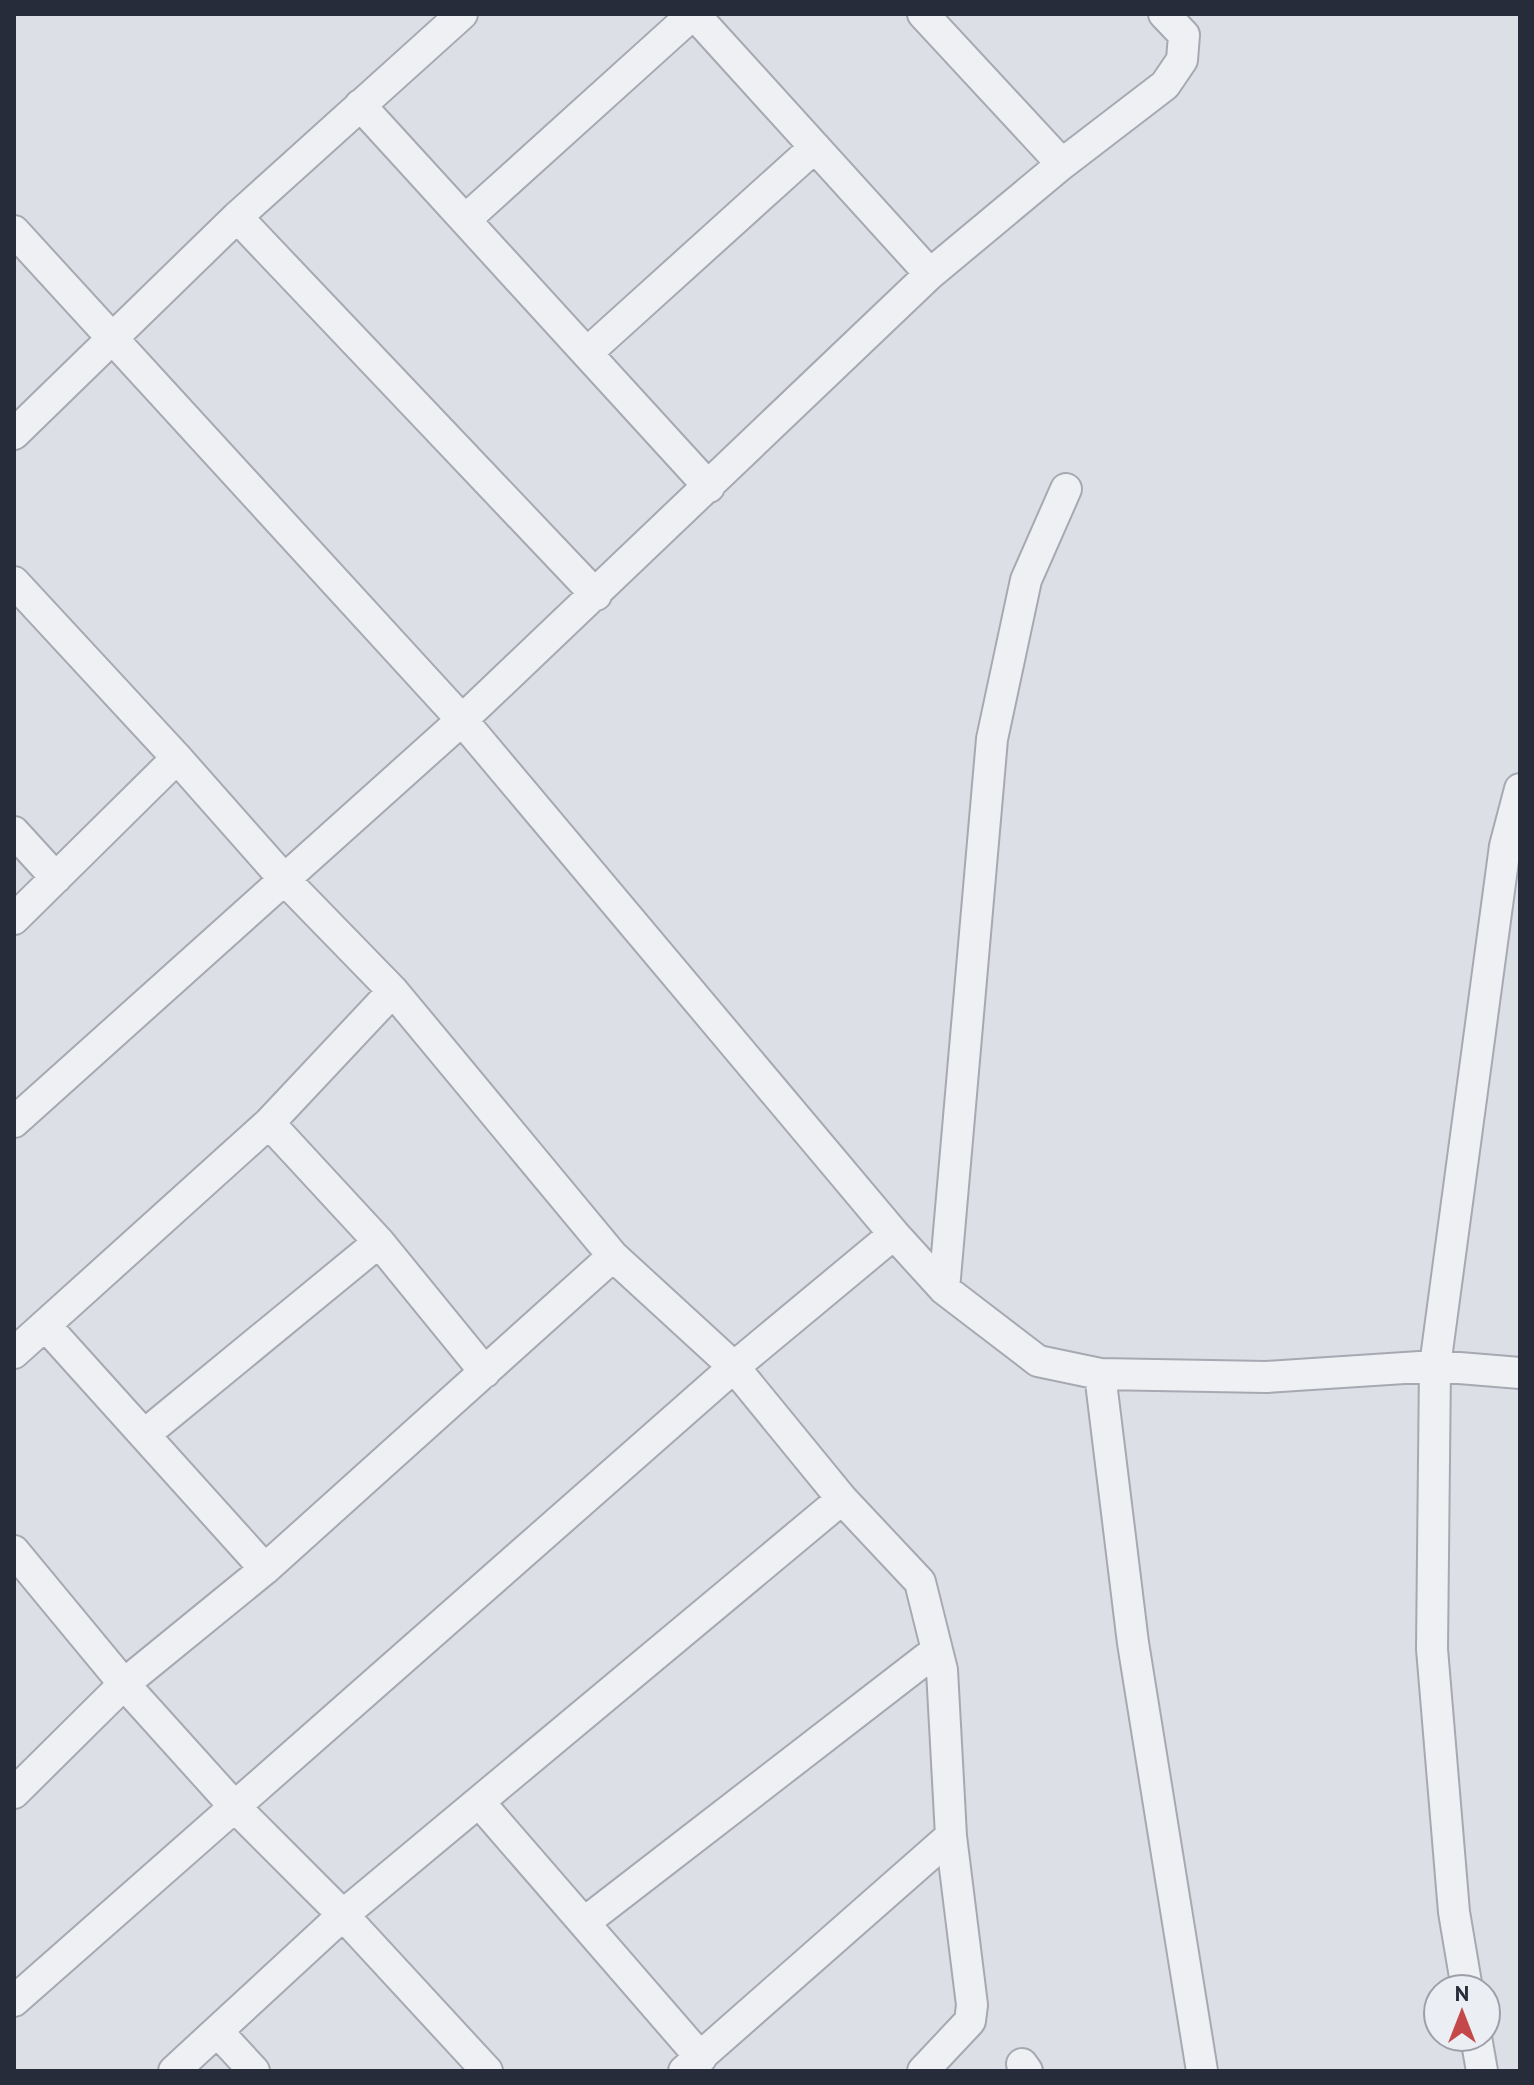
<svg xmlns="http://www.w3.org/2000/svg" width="1534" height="2085" font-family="'PT Sans',sans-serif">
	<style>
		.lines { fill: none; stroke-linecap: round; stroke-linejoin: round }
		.street-casing { stroke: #a6a9b2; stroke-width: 34 }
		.street { stroke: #eff0f4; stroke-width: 30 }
	</style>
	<rect width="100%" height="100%" fill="#dcdfe5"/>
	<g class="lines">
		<g class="street-casing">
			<path id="street" d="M694 14 930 274
				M923 14 1062 164
				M360 105 709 487
				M237 217 596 595
				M465 220 693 14
				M14 231 462 720 894 1234 944 1289 1038 1361 1100 1374 1266 1377 1435 1366 1520 1373
				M587 353 815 147
				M14 434 237 217 462 14
				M14 582 177 758 284 879 393 991 613 1256 734 1367 842 1499 920 1582 942 1670 951 1836 972 2005 970 2021 923 2071
				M14 832 56 878
				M14 919 177 758
				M14 1122 462 720 930 274 1062 164 1165 85 1182 60 1184 35 1164 14
				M269 1123 379 1242 485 1372
				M944 1289 992 739 1026 580 1066 489
				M45 1325 265 1569
				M14 1353 269 1123 393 991
				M1100 1374 1133 1643 1202 2071
				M144 1435 379 1242
				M14 1551 124 1684 234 1806 343 1915 487 2071
				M14 1793 124 1684 265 1569 613 1256
				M479 1802 701 2058
				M585 1922 937 1650
				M1467 1989 1454 1912 1432 1649 1435 1366 1505 846 1520 789
				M14 2001 734 1367 894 1234
				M218 2032 254 2071
				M1476 2037 1482 2071
				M1022 2064 1027 2071
				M174 2071 343 1915 842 1499
				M684 2071 951 1836"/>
		</g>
		<use href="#street" class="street"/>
	</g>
	<rect width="1534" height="2085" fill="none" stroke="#272c3b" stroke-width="32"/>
	<g transform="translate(1462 2013)"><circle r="38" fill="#ebeef3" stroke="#9da0a9" stroke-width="2"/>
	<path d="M0-6L14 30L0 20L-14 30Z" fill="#c44849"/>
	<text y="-12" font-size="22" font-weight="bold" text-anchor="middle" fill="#272c3b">N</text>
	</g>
</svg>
